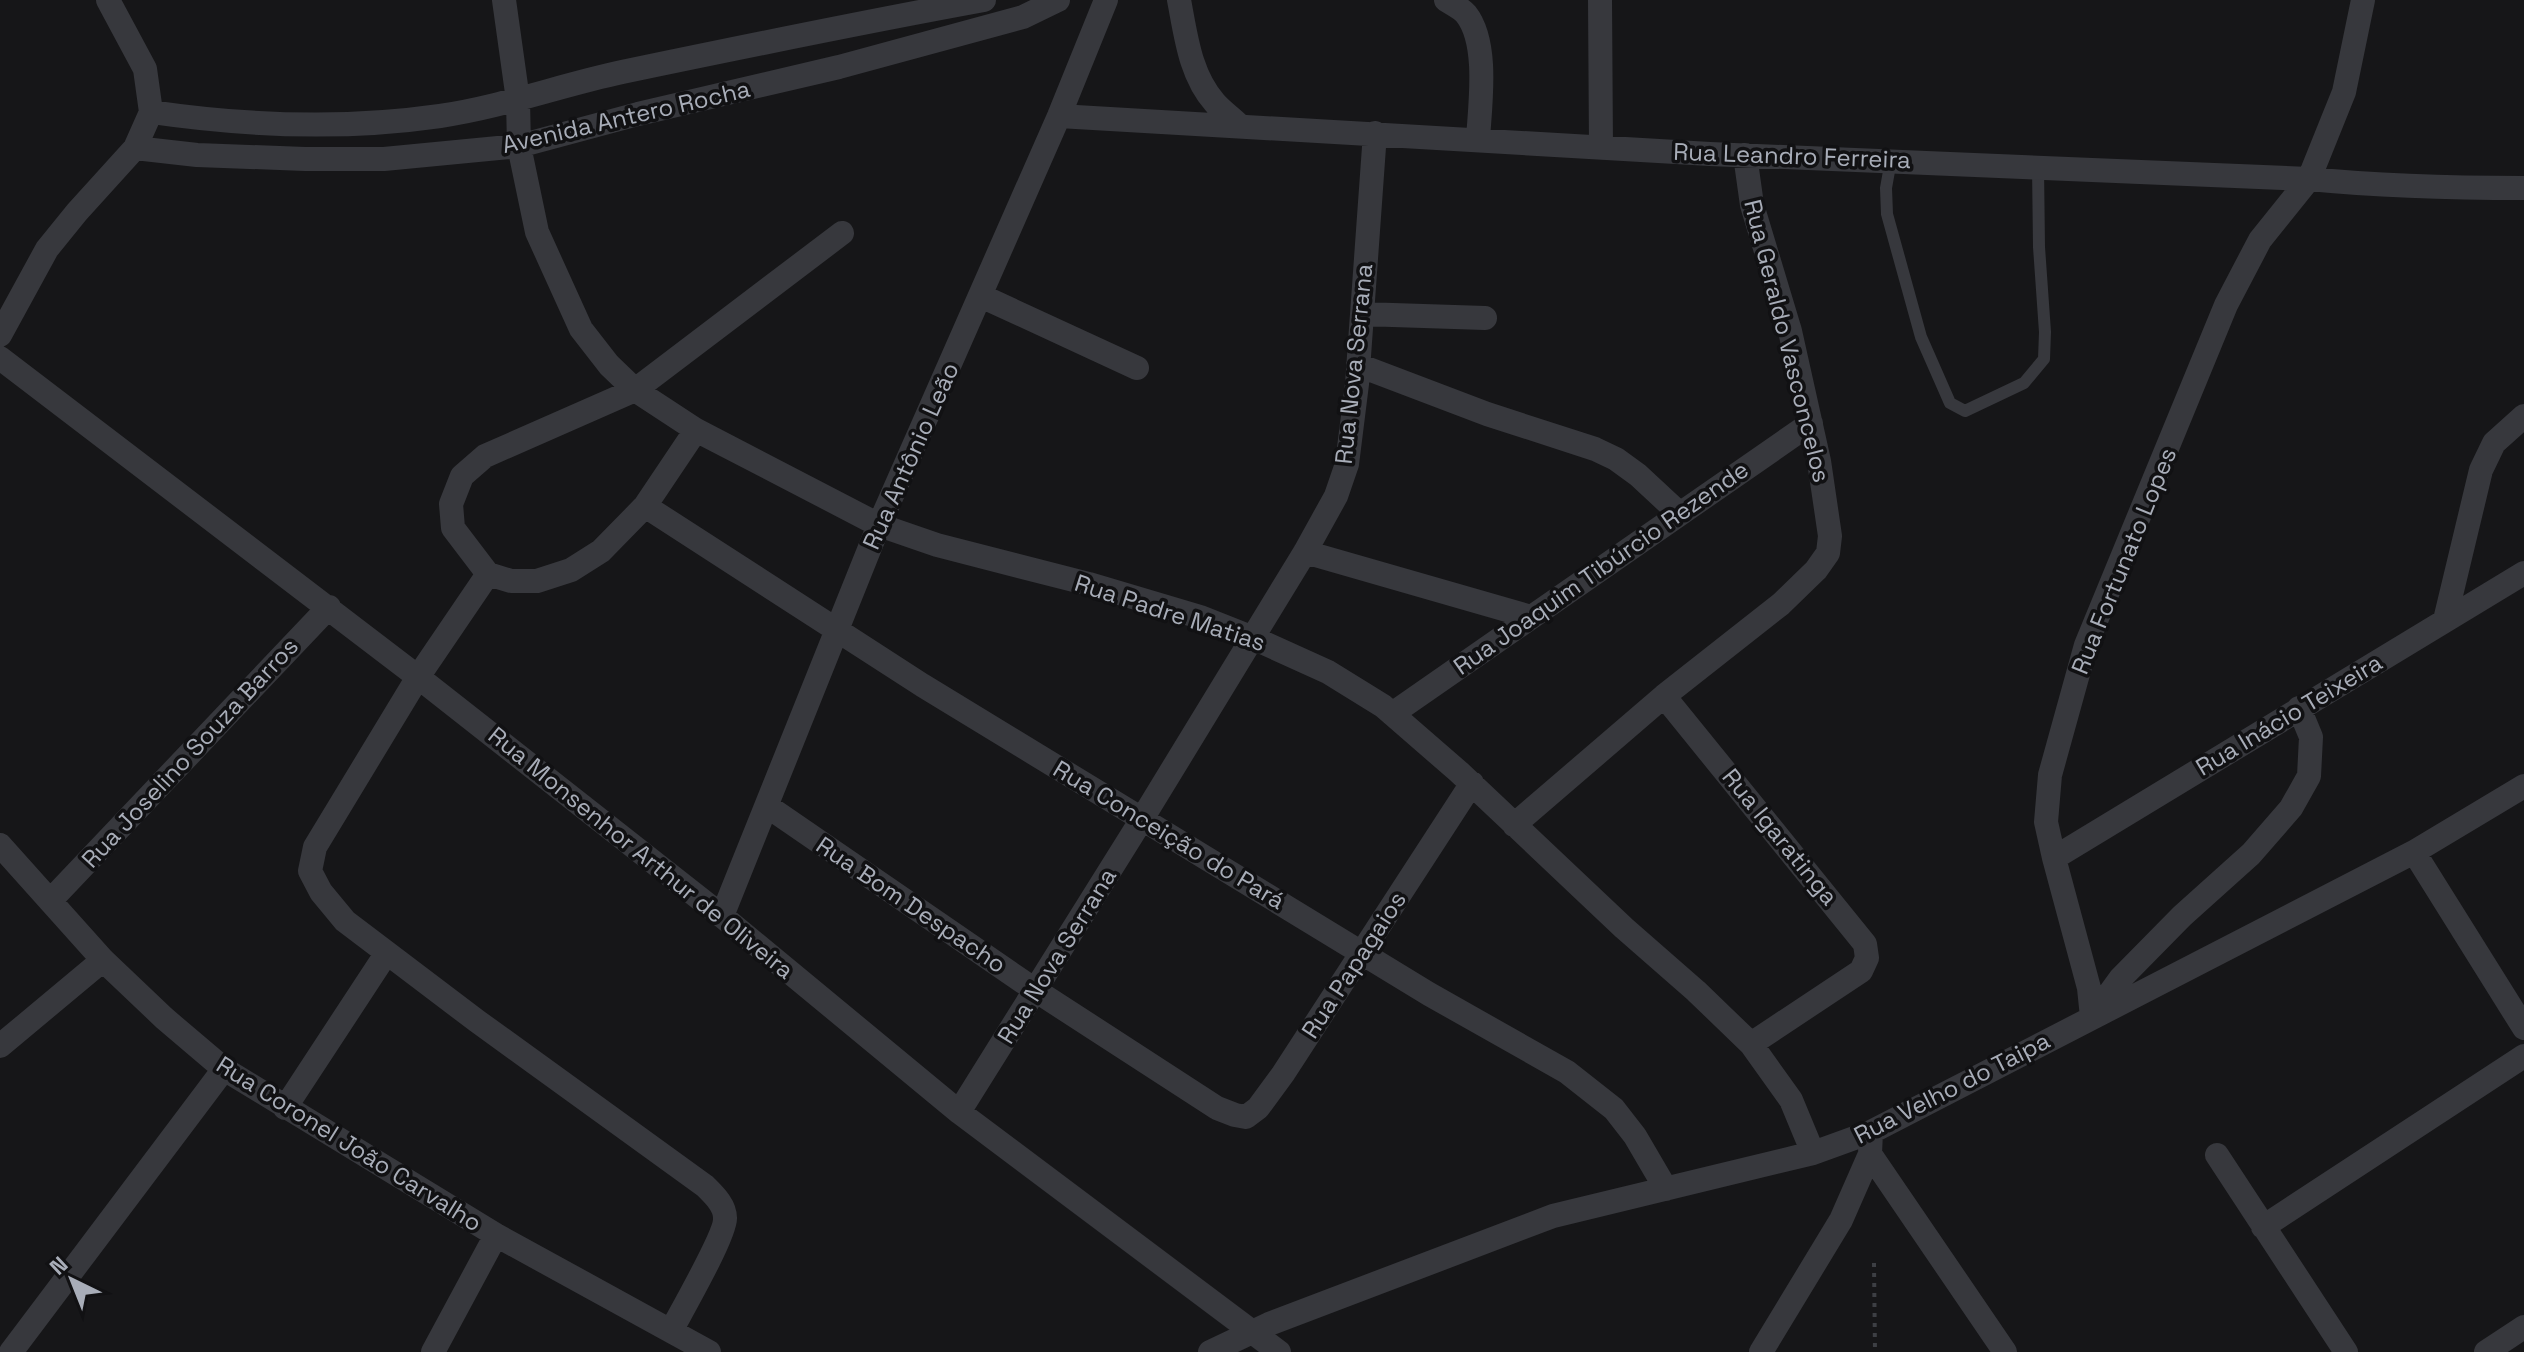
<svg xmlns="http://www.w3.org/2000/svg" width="2524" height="1352" font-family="'Space Grotesk',sans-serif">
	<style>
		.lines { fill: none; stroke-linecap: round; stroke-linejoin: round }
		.path { stroke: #3d3f44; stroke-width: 4; stroke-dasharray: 4 6; stroke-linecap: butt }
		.service { stroke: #37383d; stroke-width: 12 }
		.minor { stroke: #37383d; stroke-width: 24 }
		.labels { text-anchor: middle; stroke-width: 7; stroke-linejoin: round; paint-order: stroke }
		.street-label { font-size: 24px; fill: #a8adb8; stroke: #111113 }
	</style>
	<rect width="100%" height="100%" fill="#161618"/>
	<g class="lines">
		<path class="path" d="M1874 1263 1875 1352"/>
		<path class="service" d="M1891 160 1886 188 1887 214 1921 337 1950 403 1965 411 2024 383 2044 359 2045 332 2039 247 2038 167"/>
		<path class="minor" d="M504 0 518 100 519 146 537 232 581 329 609 365 635 390 696 430 879 525 937 545 1089 584 1200 617 1253 638 1328 672 1383 706 1459 772 1624 928 1696 991 1751 1044 1791 1100 1813 1153
			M1179 0C1186 36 1190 75 1215 103 1222 111 1232 118 1239 125
			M1446 0C1452 4 1462 9 1466 14 1489 43 1480 105 1478 139
			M1600 0 1601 147
			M151 112C247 126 343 130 440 116 502 107 561 85 622 72 742 47 863 22 984 0
			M1059 116 1710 154 2309 179C2381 186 2452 188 2524 188
			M135 148 197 155 305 159H384L519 146 638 114 839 67 1023 17 1058 0
			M981 296 1137 368
			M1362 314 1485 318
			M0 335 47 249 77 212 135 148 151 112 145 69 108 0
			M0 358 418 677 722 916 959 1112 1279 1352
			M1358 365 1487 414 1595 449 1616 459 1638 475 1680 514
			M696 430 645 506 601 551 571 570 537 581H511L488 574 453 528 451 504 462 476 485 456 635 390 842 233
			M645 506 922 685 1429 994 1567 1072 1614 1109 1635 1136 1666 1189
			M1305 552 1531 617
			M488 574 418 677 315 847 310 871 321 892 345 921 477 1021 705 1186C714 1195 725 1205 725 1218 726 1234 681 1312 671 1331
			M2445 620 2481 470 2494 443 2524 416
			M1664 696 1865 944 1867 958 1861 971 1751 1044
			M1392 714 1811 423
			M767 806 1035 990 1217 1108 1235 1115 1246 1117 1258 1108 1283 1074 1472 783
			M1514 825 1664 696 1781 604 1816 570 1828 553 1830 536 1819 461 1790 331 1752 205 1745 155
			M0 845 103 960 164 1018 224 1069 496 1235 709 1352
			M2414 852 2524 1028
			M2054 858 2524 573
			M51 900 329 607
			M722 916 879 525 1059 116 1106 0
			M2096 1012 2120 979 2182 916 2251 854 2291 808 2309 776 2311 737 2299 708
			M2092 1017 2089 988 2054 858 2046 822 2050 775 2086 645 2226 305 2260 240 2309 179 2344 92 2363 0
			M0 1046 103 960
			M285 1108 386 954
			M959 1112 1142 819 1305 552 1336 496 1347 464 1357 384 1375 133
			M1870 1154 2005 1352
			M2217 1155 2346 1352
			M2263 1227 2524 1056
			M11 1352 224 1069
			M433 1352 496 1235
			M1210 1352 1269 1324 1553 1216 1813 1153 1871 1132 2414 852 2524 786
			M1761 1352 1841 1220 1870 1154 1871 1132
			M2486 1352 2524 1327"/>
	</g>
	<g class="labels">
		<g class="street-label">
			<text transform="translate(626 117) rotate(-13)" y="8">Avenida Antero Rocha</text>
			<text transform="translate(1792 156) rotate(2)" y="8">Rua Leandro Ferreira</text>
			<text transform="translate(1787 341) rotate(76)" y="8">Rua Geraldo Vasconcelos</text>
			<text transform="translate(1354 364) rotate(-84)" y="8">Rua Nova Serrana</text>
			<text transform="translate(911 456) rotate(-66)" y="8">Rua Antônio Leão</text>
			<text transform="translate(2124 561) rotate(-68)" y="8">Rua Fortunato Lopes</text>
			<text transform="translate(1601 568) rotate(-35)" y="8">Rua Joaquim Tibúrcio Rezende</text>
			<text transform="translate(1170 613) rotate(18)" y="8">Rua Padre Matias</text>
			<text transform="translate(2289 715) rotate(-31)" y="8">Rua Inácio Teixeira</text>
			<text transform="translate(190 753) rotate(-47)" y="8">Rua Joselino Souza Barros</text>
			<text transform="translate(1169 835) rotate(31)" y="8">Rua Conceição do Pará</text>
			<text transform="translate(1780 837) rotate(51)" y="8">Rua Igaratinga</text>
			<text transform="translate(641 853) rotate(39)" y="8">Rua Monsenhor Arthur de Oliveira</text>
			<text transform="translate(911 905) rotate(34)" y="8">Rua Bom Despacho</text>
			<text transform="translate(1057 956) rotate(-58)" y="8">Rua Nova Serrana</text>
			<text transform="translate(1354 965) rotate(-57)" y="8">Rua Papagaios</text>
			<text transform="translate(1952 1088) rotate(-27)" y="8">Rua Velho do Taipa</text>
			<text transform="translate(349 1144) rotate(32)" y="8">Rua Coronel João Carvalho</text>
		</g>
	</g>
	<g transform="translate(72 1280) rotate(317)" stroke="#111113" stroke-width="6" paint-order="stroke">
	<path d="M0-6L14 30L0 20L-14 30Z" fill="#a8adb8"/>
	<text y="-12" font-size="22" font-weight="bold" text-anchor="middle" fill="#a8adb8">N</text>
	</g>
</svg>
